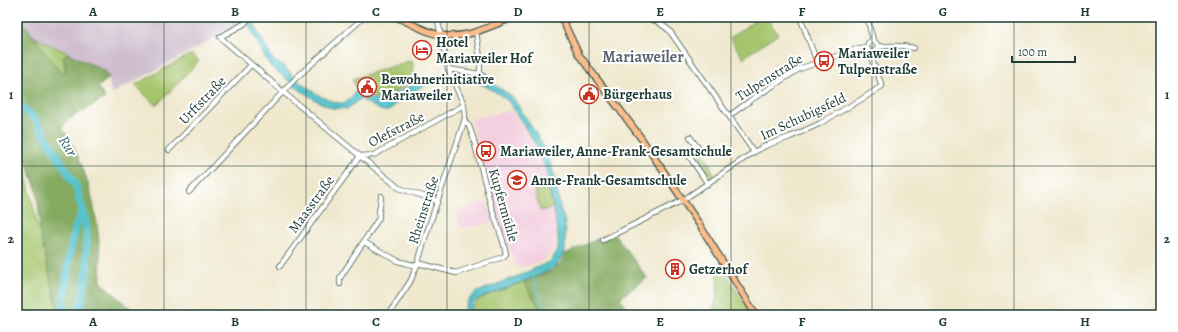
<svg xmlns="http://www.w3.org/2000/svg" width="1178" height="332" font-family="Alegreya,serif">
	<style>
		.built { fill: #f3cfdf }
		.industrial { fill: #cfbdce }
		.green { fill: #a5c46c; stroke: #628050 }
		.forest { fill: #84aa60; stroke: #52744a }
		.water { fill: #56c3cc; stroke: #3a8080 }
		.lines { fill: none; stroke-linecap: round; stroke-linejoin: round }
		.stream { stroke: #56c3cc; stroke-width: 1.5 }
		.river { stroke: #56c3cc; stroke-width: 8 }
		.minor-casing { stroke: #3e574b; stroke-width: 6 }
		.major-casing { stroke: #3e574b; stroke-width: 8 }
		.minor { stroke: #fff; stroke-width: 4.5 }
		.major { stroke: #fabc8b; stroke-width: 5.5 }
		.grid { fill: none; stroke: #1f3d34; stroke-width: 1; stroke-opacity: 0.55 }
		.labels { text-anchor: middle; stroke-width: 4; stroke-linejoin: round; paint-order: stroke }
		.poi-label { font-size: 14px; font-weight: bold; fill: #1f3d34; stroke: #fff; text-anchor: start }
		.street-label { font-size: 14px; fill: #1f3d34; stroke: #fff }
		.water-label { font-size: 15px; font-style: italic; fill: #306562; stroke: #fff }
		.quarter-label { font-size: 16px; font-weight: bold; fill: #5d6472; stroke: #fff }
		.neatline { fill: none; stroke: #1f3d34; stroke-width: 1.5 }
		.grid-label { font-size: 13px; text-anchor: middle; font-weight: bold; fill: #1f3d34 }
	</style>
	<rect width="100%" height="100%" fill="#fff"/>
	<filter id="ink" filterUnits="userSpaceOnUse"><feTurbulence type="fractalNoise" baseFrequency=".025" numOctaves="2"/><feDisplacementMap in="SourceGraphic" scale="8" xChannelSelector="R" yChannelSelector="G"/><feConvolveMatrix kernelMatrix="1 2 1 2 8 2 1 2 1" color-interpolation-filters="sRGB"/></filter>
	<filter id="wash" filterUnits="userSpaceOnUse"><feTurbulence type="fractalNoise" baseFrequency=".012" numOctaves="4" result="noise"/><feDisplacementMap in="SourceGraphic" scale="16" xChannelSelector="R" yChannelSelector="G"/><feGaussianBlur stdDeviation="0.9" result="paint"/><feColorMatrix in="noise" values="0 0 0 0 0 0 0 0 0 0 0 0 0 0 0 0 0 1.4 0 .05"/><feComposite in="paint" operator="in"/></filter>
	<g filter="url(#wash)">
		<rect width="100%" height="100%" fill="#efe8cd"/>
		<path class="built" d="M512 110 534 146 546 170 555 216V240L554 247 550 255 543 261 517 268 501 229 490 191 471 119Z
			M487 202 493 222 476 226 460 228 455 211Z"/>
		<path class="industrial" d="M17 17H249L243 23 111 94 109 78 103 70 33 36 23 22 17 20Z"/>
		<path class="green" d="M760 17H766L778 34 743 58 730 38Z
			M33 36 68 53 63 57 65 64V71L61 74Z
			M191 54 199 61 156 106 135 85Z
			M412 60 415 79C408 85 399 88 392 94 388 98 389 99 382 102L371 95 358 91 352 79Z
			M703 154 711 165 710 167 715 175 711 178 707 177 705 174 708 172 706 169 703 171 696 161V159Z
			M26 175 59 315H17V182Z
			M546 180 553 208 540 211 533 184Z
			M719 266 722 267 752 315H711L717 298 718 281 717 268Z
			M524 282 539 307 541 315H472V308L480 298Z"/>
		<path class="forest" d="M17 20 23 22 61 74 65 71V64L63 57 68 53 103 70 109 78 98 87 105 98 66 121 62 128C84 158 96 205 99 242 101 255 100 269 101 282L138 315H59L39 230 40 226 37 191 24 155 23 138 20 127 17 122Z
			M613 232 647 278 620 298 633 315H541L539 307 524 282 551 271 560 264 565 254Z"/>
		<path class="water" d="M252 17H259L255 24 256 28 273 60C277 63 282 64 286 68 289 71 291 74 294 77 304 86 330 105 343 103 349 101 352 97 355 92L362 93 386 105 389 103 392 95 411 86 418 81 455 71 477 76 487 80 510 95 514 99 540 140 548 156 555 178 560 208 565 222V249L563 255 557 265 548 271 476 300 471 307 470 315H463C464 305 469 298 477 292L518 276 549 262 553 258 558 248V241L555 216 546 170 537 147 509 102C497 91 472 77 454 77 448 77 425 85 419 88 418 89 416 91 414 92 410 94 405 95 400 98 395 102 395 109 388 111 380 113 368 102 360 99L347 109 332 108 317 101 303 92 271 67 263 54 248 24Z"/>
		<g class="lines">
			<path class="stream" d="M532 275 545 311 549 315
				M601 315C606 308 619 309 627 308L632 315"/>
			<path class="river" d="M17 103 35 119 76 186 86 223 87 272 79 315
				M62 315 70 251 76 226 83 211
				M70 315 80 307"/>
		</g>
	</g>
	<g filter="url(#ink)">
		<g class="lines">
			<g class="minor-casing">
				<path id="minor" d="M250 17 244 24 220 37 283 92 360 156 374 155 464 105
					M644 17 658 22 669 30 754 152
					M800 17 817 62
					M476 32 480 57V74
					M878 47C891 45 902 45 914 48
					M870 57 878 47V45L873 40
					M448 69 480 74 488 80
					M729 116 751 100 799 69 860 48 867 47
					M690 137 699 149 689 156 708 184
					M169 150 251 65
					M189 192 296 78 364 17
					M603 240 683 200 754 152 767 145 790 137 819 124 862 99 882 86 867 47 868 43 873 40 867 17
					M364 242 398 261 417 266
					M418 263 456 273 503 257 506 254 503 241 491 206 473 137 469 126 464 121
					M280 266 360 156 399 188 438 201
					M340 284V278L379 218C378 210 381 204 381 196
					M388 315 410 282 418 263 426 235 465 119 464 105 448 69 437 17"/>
			</g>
			<g class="major-casing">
				<path id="major" d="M397 17C410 23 425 32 440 35 465 40 491 26 514 17
					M561 17 579 55 641 138 699 224 756 315"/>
			</g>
			<use href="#minor" class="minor"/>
			<use href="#major" class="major"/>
		</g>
	</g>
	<path class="grid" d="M164 17V315M306 17V315M447 17V315M589 17V315M731 17V315M872 17V315M1014 17V315M17 166H1161"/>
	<defs>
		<g id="hotel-ring" transform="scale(1)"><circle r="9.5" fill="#fff" stroke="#c8321e" stroke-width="1.5"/><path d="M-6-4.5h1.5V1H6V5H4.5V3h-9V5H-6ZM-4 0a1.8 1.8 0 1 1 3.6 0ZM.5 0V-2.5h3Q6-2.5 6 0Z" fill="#c8321e"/></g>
		<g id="bus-ring" transform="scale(1)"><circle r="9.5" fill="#fff" stroke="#c8321e" stroke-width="1.5"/><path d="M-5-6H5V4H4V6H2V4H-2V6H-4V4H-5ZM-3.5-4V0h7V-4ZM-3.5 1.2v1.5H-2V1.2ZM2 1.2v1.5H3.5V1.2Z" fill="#c8321e"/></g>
		<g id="civic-ring" transform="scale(1)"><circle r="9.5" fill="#fff" stroke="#c8321e" stroke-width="1.5"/><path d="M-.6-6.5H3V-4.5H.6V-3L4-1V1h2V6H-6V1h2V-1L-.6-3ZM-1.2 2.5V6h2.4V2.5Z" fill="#c8321e"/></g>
		<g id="school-ring" transform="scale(1)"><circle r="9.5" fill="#fff" stroke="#c8321e" stroke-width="1.5"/><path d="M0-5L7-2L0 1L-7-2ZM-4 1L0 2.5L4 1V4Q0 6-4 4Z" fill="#c8321e"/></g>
		<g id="building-ring" transform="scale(1)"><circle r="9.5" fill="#fff" stroke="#c8321e" stroke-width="1.5"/><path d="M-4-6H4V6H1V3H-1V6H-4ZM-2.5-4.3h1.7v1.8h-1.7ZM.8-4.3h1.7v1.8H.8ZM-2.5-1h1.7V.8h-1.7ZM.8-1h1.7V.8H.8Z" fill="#c8321e"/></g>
	</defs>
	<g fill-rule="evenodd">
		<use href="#hotel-ring" x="422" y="50"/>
		<use href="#bus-ring" x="824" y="61"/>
		<use href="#civic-ring" x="367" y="87"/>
		<use href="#civic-ring" x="589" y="94"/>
		<use href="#bus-ring" x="486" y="151"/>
		<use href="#school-ring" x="517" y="180"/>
		<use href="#building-ring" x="675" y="269"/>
	</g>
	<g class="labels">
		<g class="poi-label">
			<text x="436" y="47">Hotel<tspan x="436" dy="16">Mariaweiler Hof</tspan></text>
			<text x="838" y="58">Mariaweiler<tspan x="838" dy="16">Tulpenstraße</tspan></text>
			<text x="381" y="84">Bewohnerinitiative<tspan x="381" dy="16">Mariaweiler</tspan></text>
			<text x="603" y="99">Bürgerhaus</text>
			<text x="500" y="156">Mariaweiler, Anne-Frank-Gesamtschule</text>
			<text x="531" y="185">Anne-Frank-Gesamtschule</text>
			<text x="689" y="274">Getzerhof</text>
		</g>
		<g class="street-label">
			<text transform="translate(769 77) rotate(-32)" y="5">Tulpenstraße</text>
			<text transform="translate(202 100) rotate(-46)" y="5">Urftstraße</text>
			<text transform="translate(803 116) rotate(-25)" y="5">Im Schubigsfeld</text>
			<text transform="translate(396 129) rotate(-27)" y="5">Olefstraße</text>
			<text transform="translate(311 204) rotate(-54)" y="5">Maasstraße</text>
			<text transform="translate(504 205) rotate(74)" y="5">Kupfermühle</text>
			<text transform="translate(423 210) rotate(-72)" y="5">Rheinstraße</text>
		</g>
		<g class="water-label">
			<text transform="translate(68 146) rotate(58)" y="5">Rur</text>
		</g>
		<g class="quarter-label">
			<text x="643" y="62">Mariaweiler</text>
		</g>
	</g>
	<rect width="1178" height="332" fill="none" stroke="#fff" stroke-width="44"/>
	<path d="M1012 56v6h63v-6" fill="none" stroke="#1f3d34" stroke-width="2"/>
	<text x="1018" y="56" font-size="12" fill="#1f3d34" stroke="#ffffff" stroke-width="3" paint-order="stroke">100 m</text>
	<rect x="22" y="22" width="1134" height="288" class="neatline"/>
	<g class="grid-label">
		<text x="93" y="16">A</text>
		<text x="235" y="16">B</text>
		<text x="376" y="16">C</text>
		<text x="518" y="16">D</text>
		<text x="660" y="16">E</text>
		<text x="802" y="16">F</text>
		<text x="943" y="16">G</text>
		<text x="1085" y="16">H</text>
		<text x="11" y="99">1</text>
		<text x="1167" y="99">1</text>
		<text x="11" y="243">2</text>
		<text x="1167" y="243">2</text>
		<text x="93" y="326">A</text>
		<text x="235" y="326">B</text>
		<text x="376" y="326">C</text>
		<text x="518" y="326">D</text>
		<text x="660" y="326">E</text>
		<text x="802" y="326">F</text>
		<text x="943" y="326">G</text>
		<text x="1085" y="326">H</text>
	</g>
</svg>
